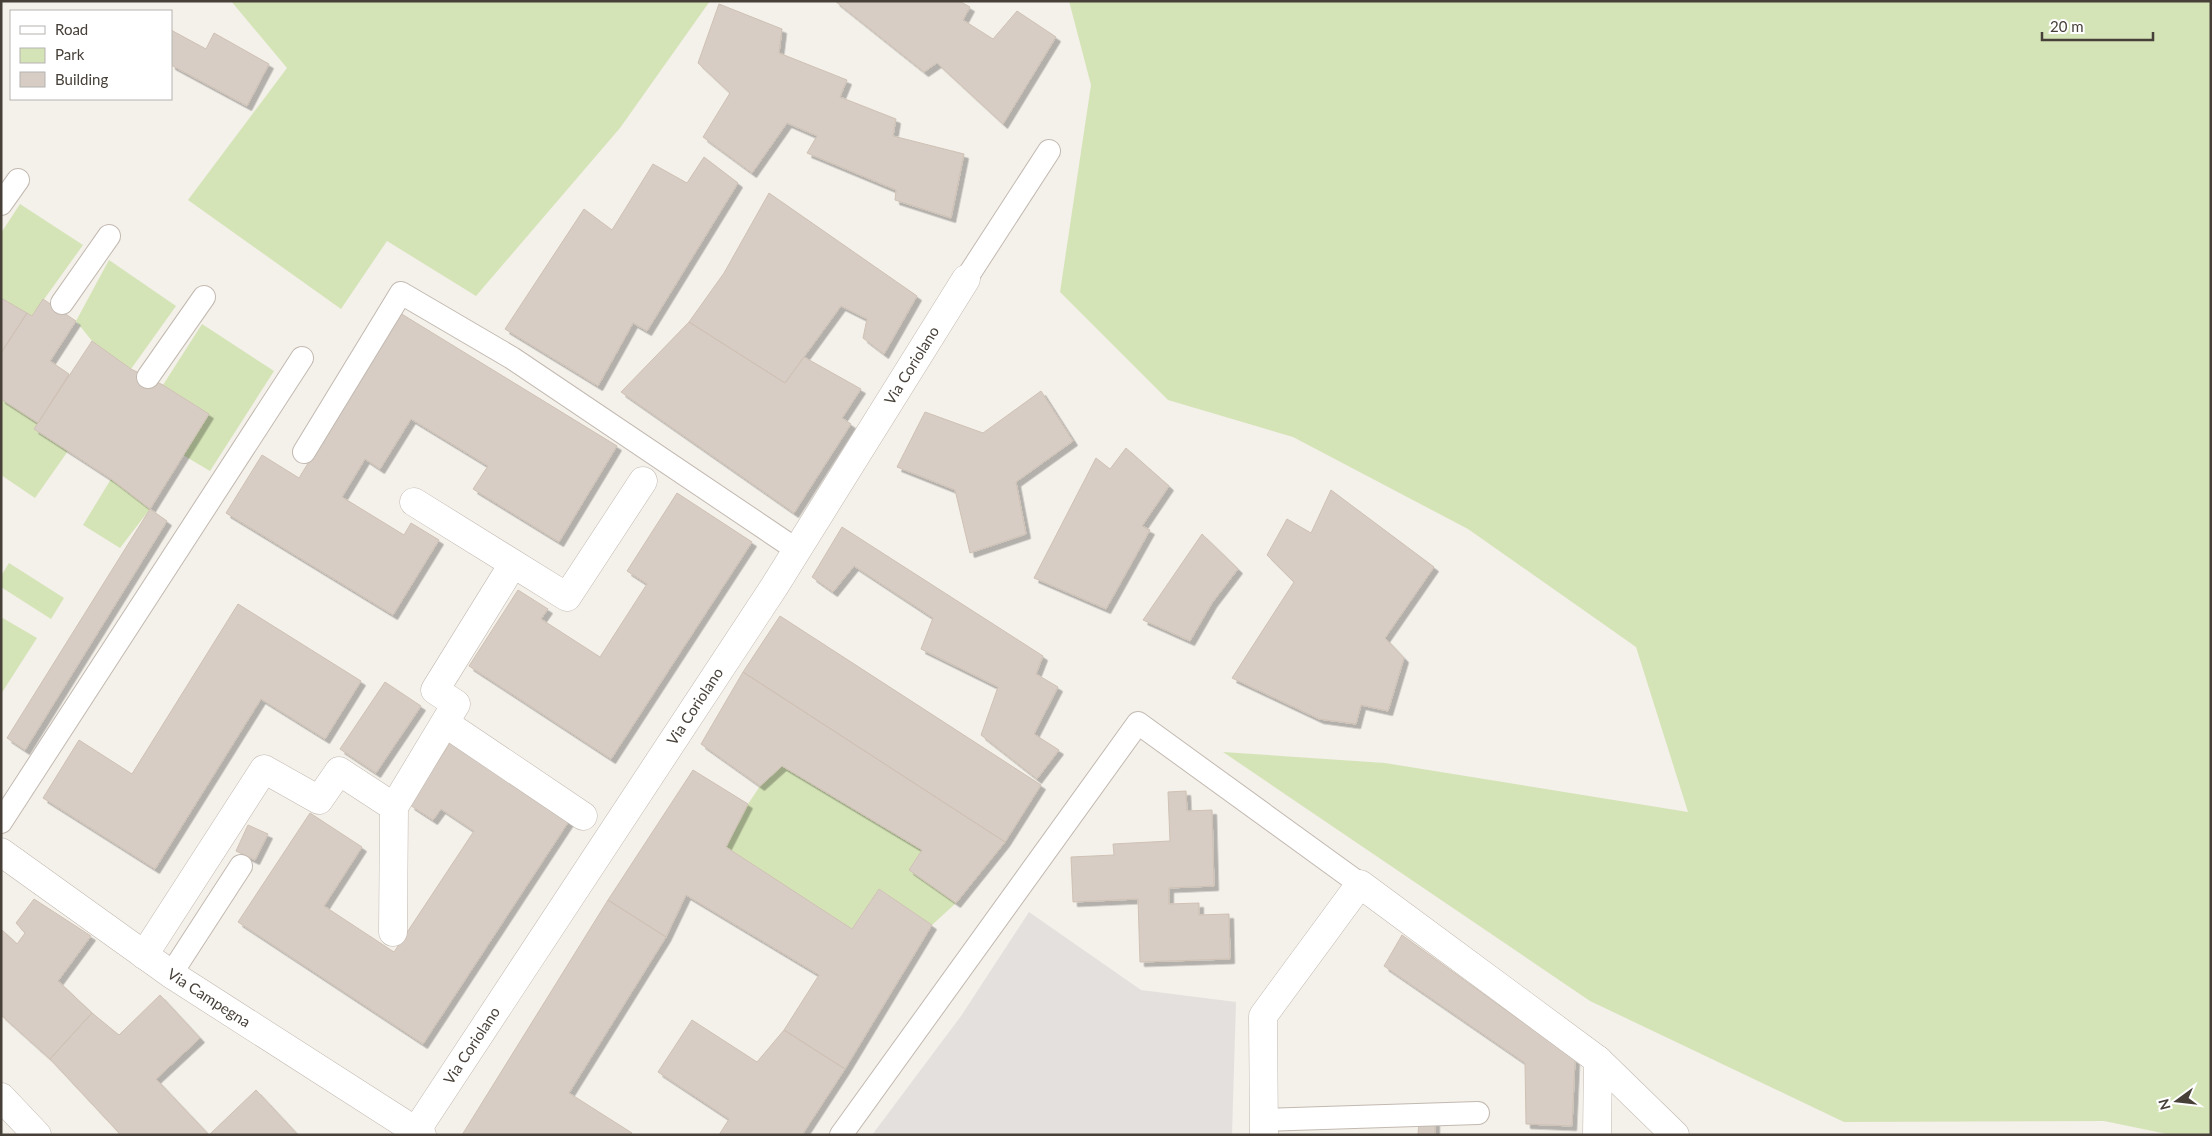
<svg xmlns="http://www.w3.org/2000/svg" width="2212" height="1136" font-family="Lato,sans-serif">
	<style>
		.green { fill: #d5e4b7 }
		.parking { fill: #e3e0de }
		.building { fill: #d7cdc4; stroke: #cfc1b4; filter: url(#shadow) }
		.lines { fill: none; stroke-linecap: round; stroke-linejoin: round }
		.lane-casing { stroke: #c2b9b0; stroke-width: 24 }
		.street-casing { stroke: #c2b9b0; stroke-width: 29 }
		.lane { stroke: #fff; stroke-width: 22 }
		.street { stroke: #fff; stroke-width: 28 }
		.labels { text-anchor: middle; stroke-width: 4; stroke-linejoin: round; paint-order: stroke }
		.street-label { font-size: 15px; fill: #474039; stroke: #fff }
	</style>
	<defs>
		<filter id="shadow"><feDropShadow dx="4.5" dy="4.5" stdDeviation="0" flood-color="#0004"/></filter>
	</defs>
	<rect width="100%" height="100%" fill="#f4f0ea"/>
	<path class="green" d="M231 1H710L620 128 476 296 387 241 341 309 188 200 287 68Z
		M1069 1H2211V1135H2172L2104 1121 1844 1122 1590 1001 1223 752 1385 763 1688 812 1636 647 1468 529 1293 437 1168 400 1060 292 1091 85Z
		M20 204 83 245 32 316 1 298V233Z
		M109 260 176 306 131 369 92 341 76 321Z
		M202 324 274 371 210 471 183 455 209 414 163 385Z
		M1 399 38 423 34 429 68 451 35 498 1 475Z
		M111 479 150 509 120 548 83 525Z
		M9 563 64 598 51 619 1 587V576Z
		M1 617 37 638 1 694Z
		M782 766 922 850 910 870 956 903 932 925 879 889 852 929 726 847 748 804 760 786Z"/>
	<path class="parking" d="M1029 912 1141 990 1236 1002 1232 1135H872L961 1016Z"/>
	<path class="building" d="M835 1H959L970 7 963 20 993 39 1017 11 1056 37 1003 124 937 63 924 72Z
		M719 4 782 29 779 53 847 80 840 97 896 119 893 136 964 154 951 218 895 200 896 190 807 153 817 136 787 123 752 173 703 137 730 93 698 63Z
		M171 30 206 49 214 33 269 64 247 106 171 65Z
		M704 157 738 183 647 331 633 323 598 386 505 329 584 209 612 230 653 164 687 183Z
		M769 193 917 296 884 354 863 338 867 319 841 306 785 383 689 322 724 273Z
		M1 298 27 313 1 353Z
		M43 299 76 321 50 361 69 374 38 423 1 399V353L27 313 32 316Z
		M400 313 617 446 559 542 473 489 488 466 411 419 380 469 365 459 342 497 404 535 411 523 439 540 393 615 226 513 262 455 299 478Z
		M689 322 785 383 804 357 861 389 842 418 851 424 794 513 621 392Z
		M92 341 131 369 163 385 209 414 150 509 111 479 34 429Z
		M1041 391 1073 441 1016 482 1026 534 970 553 955 490 897 467 925 412 983 433Z
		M1126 448 1169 486 1142 526 1150 530 1106 609 1034 578 1096 458 1110 469Z
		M1331 490 1434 567 1385 638 1404 658 1388 711 1361 705 1356 724 1319 719 1232 678 1294 582 1267 555 1287 519 1311 533Z
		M677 493 752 542 611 759 469 666 518 590 548 609 541 619 600 657 647 584 627 571Z
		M150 509 167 521 25 750 7 738Z
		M842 527 1043 656 1036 674 1058 687 1034 734 1059 750 1037 779 981 735 998 687 921 649 933 618 854 566 833 592 812 577Z
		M1202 534 1238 569 1212 603 1190 641 1143 620Z
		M238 604 361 681 325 739 261 699 155 869 43 798 79 740 132 774Z
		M780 616 1041 785 1005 842 743 672Z
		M743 672 1005 842 956 903 909 870 922 850 782 766 760 786 701 744Z
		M385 682 421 706 376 773 340 749Z
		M452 740 571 818 423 1044 238 922 310 813 362 847 324 906 394 952 474 831 441 809 433 820 410 805Z
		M693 770 748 804 726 847 852 929 879 889 932 925 845 1069 784 1030 819 975 686 895 666 937 608 900Z
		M1186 791 1187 811 1212 810 1214 886 1169 888V904L1199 903V915L1229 914 1230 959 1140 962 1138 899 1073 902 1071 857 1114 855 1113 844 1170 841 1168 792Z
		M248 825 268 834 255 860 236 851Z
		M34 899 91 936 58 981 92 1013 50 1059 1 1015V929L17 944 25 933 16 923Z
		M608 900 666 937 569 1093 632 1133 631 1135H462Z
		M1402 935 1575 1060 1572 1126 1526 1124 1525 1063 1384 966Z
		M160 995 200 1038 156 1079 209 1135 256 1090 298 1135H121L50 1059 92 1013 119 1035Z
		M692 1020 757 1062 784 1030 845 1069 802 1135H719L729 1119 658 1072Z
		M1419 1120 1435 1121V1135H1418Z"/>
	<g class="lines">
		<g class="lane-casing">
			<path id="lane" d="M1 204 18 180
				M966 279 1049 151
				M62 303 109 236
				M148 377 204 297
				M304 452 401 293 512 358 797 550
				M1 822 302 358
				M171 974 241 866
				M1264 1120 1478 1113
				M841 1135 1138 723 1360 884"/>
		</g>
		<g class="street-casing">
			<g id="street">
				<path d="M414 502 567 597 643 481"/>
				<path d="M445 723 583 816"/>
				<path id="s1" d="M1 852 171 974 422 1135"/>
				<path d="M393 932 394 807 456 704 435 690 513 564"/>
				<path d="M144 955 264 769 319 800 339 771 394 807"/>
				<path d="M1598 1060 1675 1135"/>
				<path d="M1 1097 37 1135"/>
				<path id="s2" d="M416 1131 774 587 966 279"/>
				<path d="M1264 1135 1263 1016 1360 884 1598 1060 1597 1135"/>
			</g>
		</g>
		<use href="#lane" class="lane"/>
		<use href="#street" class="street"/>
	</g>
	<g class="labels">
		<g class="street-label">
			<text dy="5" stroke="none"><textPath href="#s2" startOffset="912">Via Coriolano</textPath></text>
			<text dy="5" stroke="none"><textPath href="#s2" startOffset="508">Via Coriolano</textPath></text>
			<text dy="5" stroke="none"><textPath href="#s1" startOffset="254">Via Campegna</textPath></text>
			<text dy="5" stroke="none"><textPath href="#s2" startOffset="102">Via Coriolano</textPath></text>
		</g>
	</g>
	<rect width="2212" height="1136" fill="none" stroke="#474039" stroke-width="5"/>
	<rect x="10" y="10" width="162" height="90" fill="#ffffff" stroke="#b5b3b0"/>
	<rect x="20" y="26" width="25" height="8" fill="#ffffff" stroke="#b5b3b0"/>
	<text x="55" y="35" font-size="15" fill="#474039">Road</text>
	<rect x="20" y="48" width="25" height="15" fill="#d5e4b7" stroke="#b5b3b0"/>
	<text x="55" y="60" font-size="15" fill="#474039">Park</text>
	<rect x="20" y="72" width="25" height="15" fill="#d7cdc4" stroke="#b5b3b0"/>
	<text x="55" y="85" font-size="15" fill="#474039">Building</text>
	<g transform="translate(2177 1101) rotate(255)" stroke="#ffffff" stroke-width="4" paint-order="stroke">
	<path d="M0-4L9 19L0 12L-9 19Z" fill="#474039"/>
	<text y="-8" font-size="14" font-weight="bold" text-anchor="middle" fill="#474039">N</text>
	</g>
	<path d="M2042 32v8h111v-8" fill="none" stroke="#474039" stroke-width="2.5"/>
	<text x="2050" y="32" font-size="15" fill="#474039" stroke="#ffffff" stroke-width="4" paint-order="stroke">20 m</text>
</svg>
